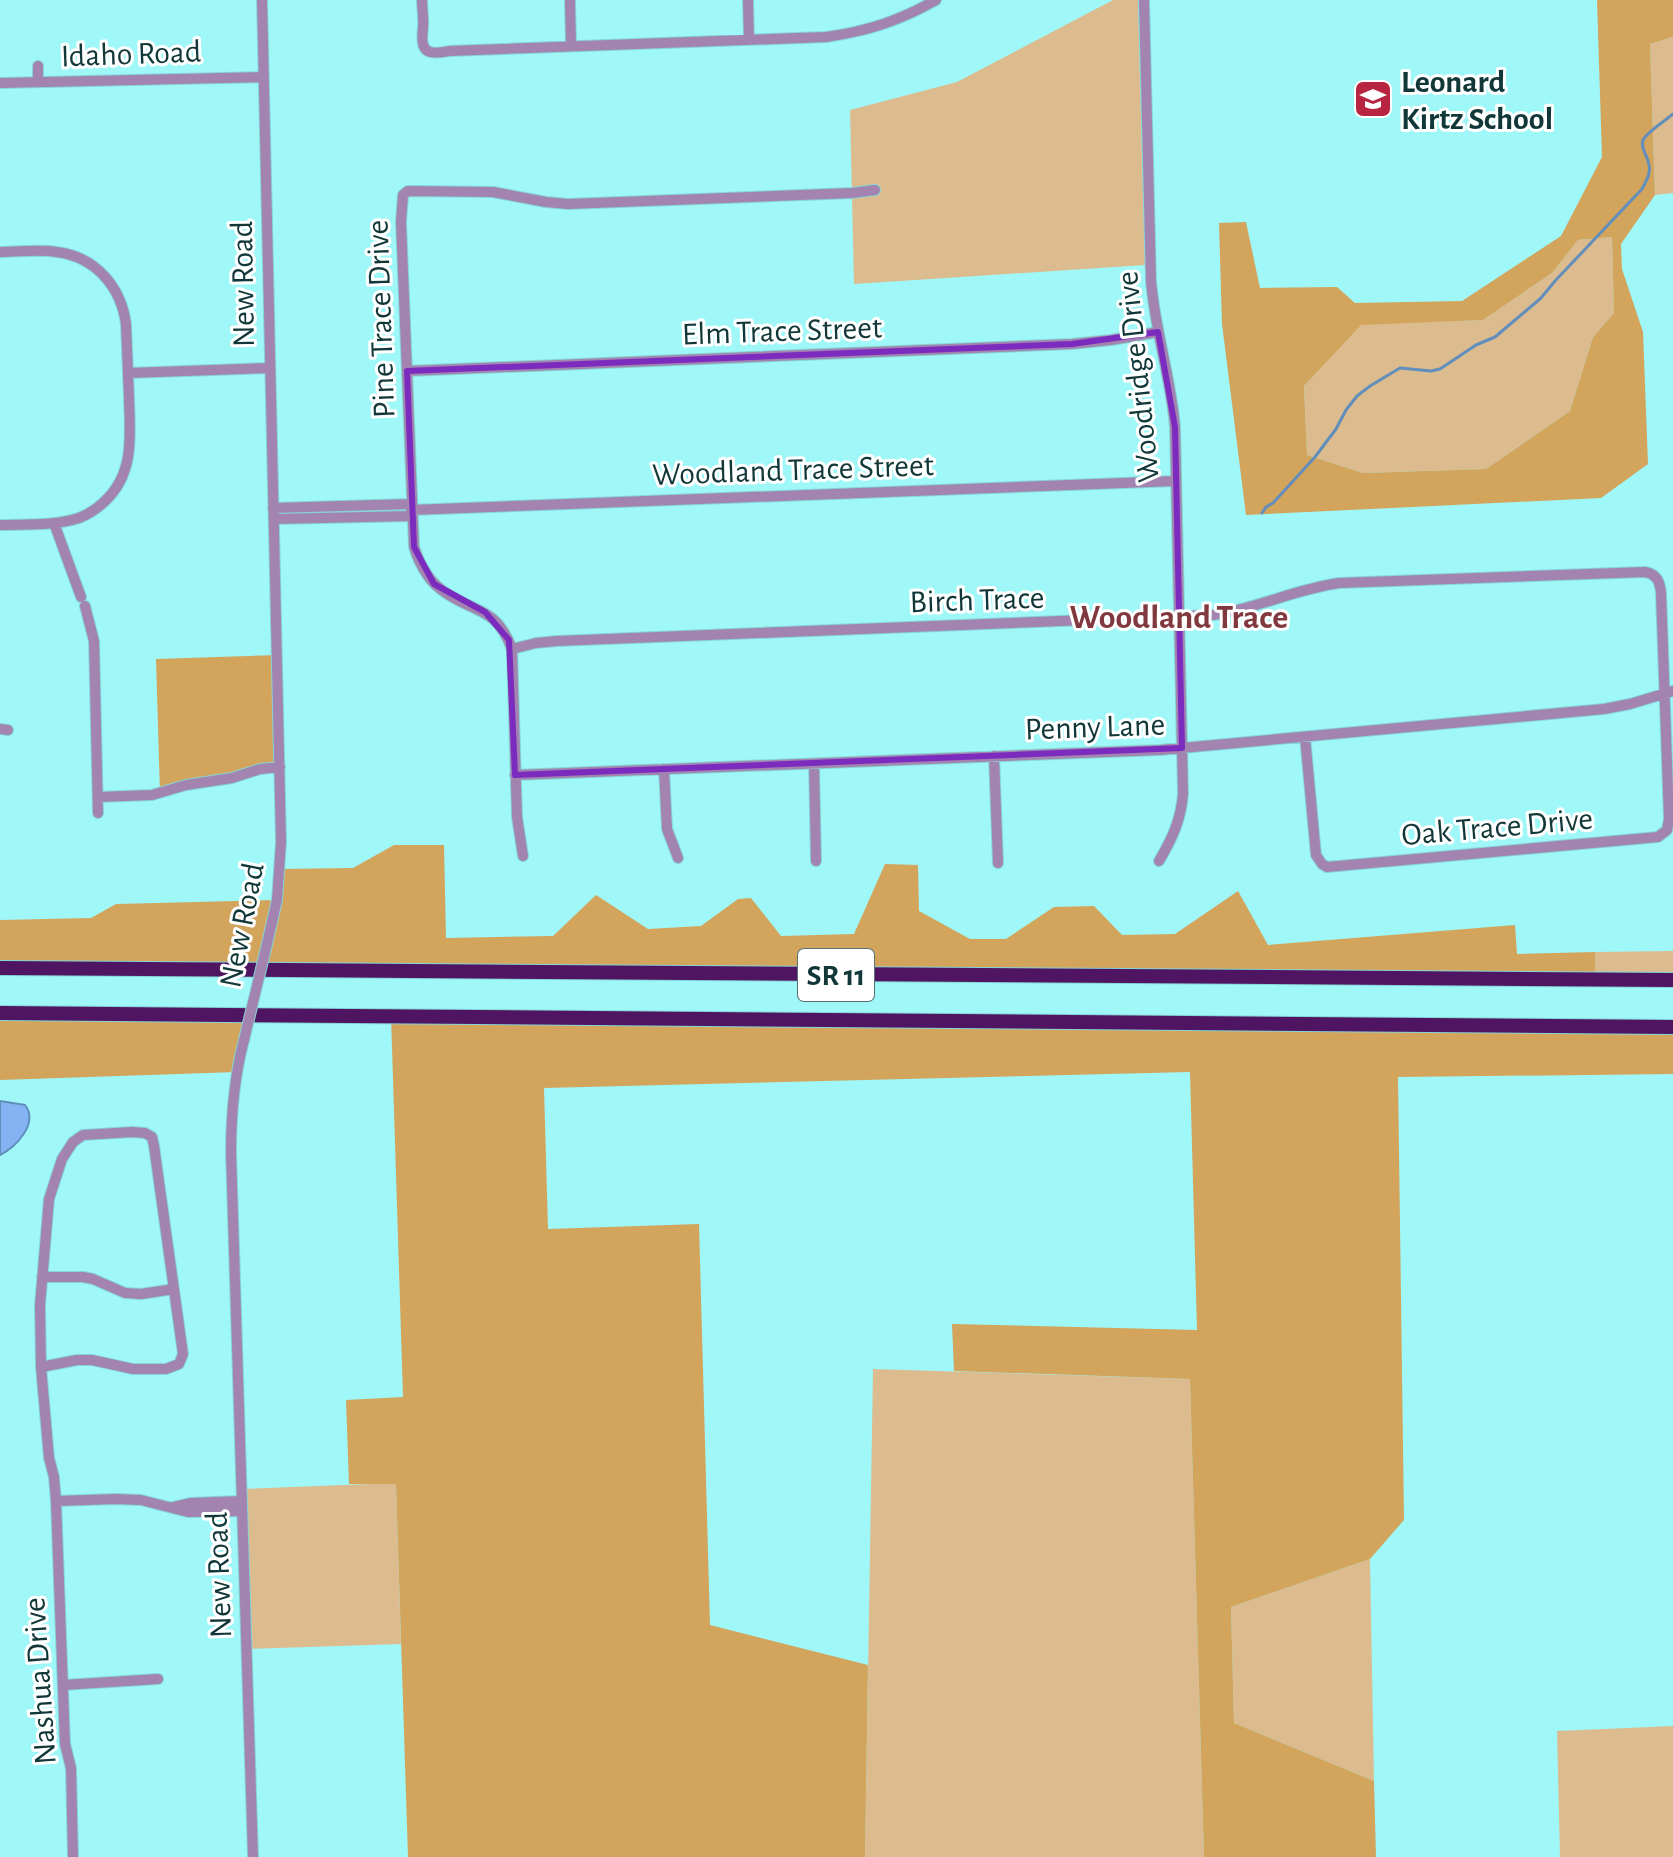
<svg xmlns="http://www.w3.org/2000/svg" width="1673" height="1857" font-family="'Alegreya Sans',sans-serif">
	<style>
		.green { fill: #dcbc8f }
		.forest { fill: #d3a45c; fill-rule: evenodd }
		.water { fill: #84b3f4; stroke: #628ebc; stroke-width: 2 }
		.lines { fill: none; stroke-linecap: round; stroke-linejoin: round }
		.stream { stroke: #628ebc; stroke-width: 3 }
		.minor-casing { stroke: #86d4d5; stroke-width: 12 }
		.highway-casing { stroke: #86d4d5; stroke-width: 16 }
		.minor { stroke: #a383b0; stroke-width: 10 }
		.highway { stroke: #4f1562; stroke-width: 14 }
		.minor-bridge-casing { stroke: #86d4d5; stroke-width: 12; stroke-linecap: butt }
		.minor-bridge { stroke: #a383b0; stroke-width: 10 }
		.marked { fill: none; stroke: #7b2cbf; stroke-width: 6; stroke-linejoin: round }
		.labels { text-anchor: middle; stroke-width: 6; stroke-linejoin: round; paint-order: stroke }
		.shield { fill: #fff; stroke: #597374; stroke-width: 2 }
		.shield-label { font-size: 30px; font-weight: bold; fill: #123738 }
		.street-label { font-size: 32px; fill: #123738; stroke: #fff }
		.poi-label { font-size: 32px; font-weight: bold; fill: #123738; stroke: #fff; text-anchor: start }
		.neighbourhood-label { font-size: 34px; font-weight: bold; fill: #81393f; stroke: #fff }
	</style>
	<rect width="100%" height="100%" fill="#a0f7f8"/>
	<path class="green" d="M1113 0H1138L1145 265 854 284 850 110 957 82Z
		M1673 37V193L1655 195 1650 44Z
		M1612 237 1614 313 1593 337 1570 411 1486 469 1363 473 1307 455 1304 386 1361 324 1483 320 1552 273 1578 240Z
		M1673 951V981H1596L1595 952Z
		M873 1369 1190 1379 1204 1857H865Z
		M396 1483 401 1644 246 1649 241 1489Z
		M1370 1559 1374 1781 1234 1723 1231 1607Z
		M1673 1726V1857H1560L1557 1731Z"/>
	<path class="forest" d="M1597 0H1673V37L1650 44 1655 195 1621 244 1622 269 1643 332 1648 464 1601 498 1246 515 1222 324 1219 223 1246 222 1260 288 1337 287 1355 303 1462 301 1561 236 1602 157ZM1612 237 1614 313 1593 337 1570 411 1486 469 1363 473 1307 455 1304 386 1361 325 1483 320 1552 273 1578 240Z
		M277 655 280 767 160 793 156 659Z
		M394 845H444L446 938 553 936 596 895 648 929 701 926 738 899 751 898 781 936 854 934 885 864 918 865 919 911 970 939H1006L1054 907 1094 906 1122 935 1175 934 1238 891 1268 945 1515 925 1517 954 1595 952 1596 981 0 968V920L91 918 116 904 276 900 280 869 353 868Z
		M0 1013 250 1015 237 1072 0 1080Z
		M391 1016 1673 1027V1074L1398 1077 1404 1520 1370 1559 1231 1607 1234 1723 1374 1781 1376 1857H1204L1190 1379 954 1371 952 1324 1197 1330 1190 1072 544 1088 548 1229 699 1224 710 1625 868 1665 865 1857H408L396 1484H349L346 1400 403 1397Z"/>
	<path class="water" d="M0 1101 25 1105C39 1123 16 1147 0 1155Z"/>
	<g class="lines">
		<path class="stream" d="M1262 513 1266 507 1273 503 1315 457 1336 429 1346 410 1357 396 1370 386 1400 368 1431 371 1440 369 1476 345 1495 337 1541 298 1555 281 1642 189C1646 181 1651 174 1649 165 1648 156 1640 148 1643 140 1647 132 1666 120 1673 114"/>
		<g class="minor-casing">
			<path id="minor" d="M262 0 281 842 277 900 267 944
				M422 0C422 9 424 19 423 28 420 51 426 56 449 51L826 37C868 31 899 21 936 0
				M570 0 571 46
				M748 0 749 40
				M1144 0 1151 281C1155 331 1171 378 1175 427L1183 794C1181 820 1172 839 1159 861
				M38 66V82
				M0 83 263 77
				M0 252C19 252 39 249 57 252 96 257 121 287 126 324 127 349 128 373 129 398 130 435 135 473 105 501 98 508 89 514 79 518 54 526 26 524 0 525
				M407 371 1072 344 1111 340 1158 332
				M128 373 270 368
				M273 508 411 504
				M411 510 1176 481
				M274 519 412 516
				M54 523 81 597
				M85 606 94 641 98 813
				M512 649 536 643 557 641 1213 615C1256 609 1295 589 1339 583L1645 572C1657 574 1660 582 1661 593L1669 819 1667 830 1658 837 1327 867 1322 864 1316 855 1305 737
				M0 729 8 730
				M994 756 998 863
				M814 764 816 861
				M664 769 667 829 678 858
				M515 775 1160 750 1604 709 1630 704 1673 691
				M98 797 152 795 186 785 232 778 260 769 280 767
				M523 856 517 817 512 649C496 607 477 614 446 593 430 583 420 566 414 547L401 222 403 195 408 191 493 192 546 202 568 204 852 193 875 190
				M244 1040C234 1078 231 1115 231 1153L253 1857
				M42 1277H83L93 1279 125 1293 141 1294 174 1289
				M41 1367 77 1360H92L133 1369H166L179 1364 183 1354 154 1146 152 1137 145 1133 132 1132 83 1135 73 1142 62 1159 49 1199 40 1305 41 1367 49 1458 54 1477 56 1501 65 1744 71 1768 73 1857
				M56 1501 116 1499 141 1500 188 1512 242 1511
				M173 1507 190 1503 241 1501
				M63 1685 158 1679"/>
		</g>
		<g class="highway-casing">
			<path id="highway" d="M0 968 1673 980
				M0 1013 1673 1027"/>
		</g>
		<use href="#minor" class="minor"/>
		<use href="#highway" class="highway"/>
		<g class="minor-bridge-casing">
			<path id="minor-bridge" d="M244 1040 267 944"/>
		</g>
		<use href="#minor-bridge" class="minor-bridge"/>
	</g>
	<path class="marked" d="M1158 332 1175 427 1182 748 515 775 509 640 485 612 434 584 414 547 407 371 1072 344Z"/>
	<defs>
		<g id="school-square" transform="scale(2)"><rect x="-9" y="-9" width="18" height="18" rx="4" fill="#b72541" stroke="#fff"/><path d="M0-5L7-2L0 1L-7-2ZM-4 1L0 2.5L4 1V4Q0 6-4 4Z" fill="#fff"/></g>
	</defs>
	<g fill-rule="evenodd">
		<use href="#school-square" x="1373" y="99"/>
	</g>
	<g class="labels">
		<rect class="shield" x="798" y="949" width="76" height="52" rx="6"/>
		<g class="shield-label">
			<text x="836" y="985">SR 11</text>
		</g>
		<g class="street-label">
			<text transform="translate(131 53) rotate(-2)" y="11">Idaho Road</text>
			<text transform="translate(242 284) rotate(-91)" y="11">New Road</text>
			<text transform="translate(380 319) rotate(-92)" y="11">Pine Trace Drive</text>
			<text transform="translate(782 330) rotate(-2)" y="11">Elm Trace Street</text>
			<text transform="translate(1137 377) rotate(-96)" y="11">Woodridge Drive</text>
			<text transform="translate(793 469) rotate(-2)" y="11">Woodland Trace Street</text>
			<text transform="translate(977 599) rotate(-2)" y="11">Birch Trace</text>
			<text transform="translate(1095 726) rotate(-2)" y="11">Penny Lane</text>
			<text transform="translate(1497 826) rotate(-5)" y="11">Oak Trace Drive</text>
			<text transform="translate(241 925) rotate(-79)" y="11">New Road</text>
			<text transform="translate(218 1575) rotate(-92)" y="11">New Road</text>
			<text transform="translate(39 1681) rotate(-94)" y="11">Nashua Drive</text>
		</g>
		<g class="poi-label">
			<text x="1401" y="92">Leonard<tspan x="1401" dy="37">Kirtz School</tspan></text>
		</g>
		<g class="neighbourhood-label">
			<text x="1179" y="628">Woodland Trace</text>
		</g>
	</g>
</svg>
